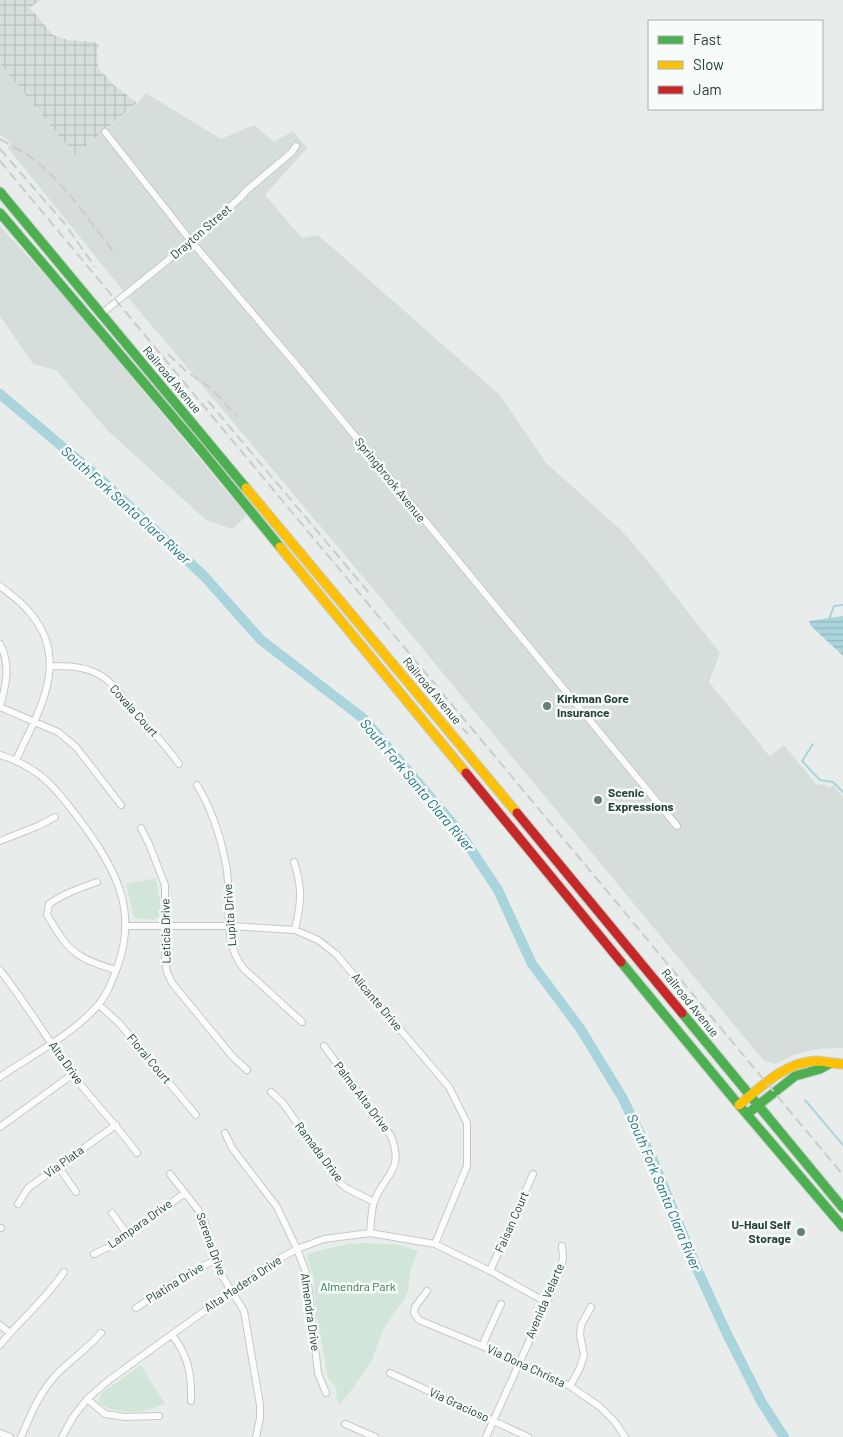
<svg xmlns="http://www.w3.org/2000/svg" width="843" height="1437" font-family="Barlow,sans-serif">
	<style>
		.built { fill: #d6dedb }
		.industrial { fill: url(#industrial-grid) }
		.park { fill: #d1e6d8 }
		.water { fill: url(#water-rules) }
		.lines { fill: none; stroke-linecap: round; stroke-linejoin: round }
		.stream { stroke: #a9d4db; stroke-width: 2 }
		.river { stroke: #a9d4db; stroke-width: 10 }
		.street-casing { stroke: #c5cac8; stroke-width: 8 }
		.fast-casing { stroke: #c3cbc8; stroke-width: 11 }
		.slow-casing { stroke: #c3cbc8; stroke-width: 11 }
		.jam-casing { stroke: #c3cbc8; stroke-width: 11 }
		.street { stroke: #fcfcfc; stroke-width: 6 }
		.fast { stroke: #4caf50; stroke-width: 9 }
		.slow { stroke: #ffc107; stroke-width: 9 }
		.jam { stroke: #c62828; stroke-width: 9 }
		.rail { stroke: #c9cdcc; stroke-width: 2; stroke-dasharray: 10 5; stroke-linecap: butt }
		.poi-dot { fill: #697e78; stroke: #f7fbf9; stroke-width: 2 }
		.labels { text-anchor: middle; stroke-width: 5; stroke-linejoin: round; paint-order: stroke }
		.street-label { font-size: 12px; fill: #24423a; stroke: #f7fbf9 }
		.poi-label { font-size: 12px; font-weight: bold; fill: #24423a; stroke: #f7fbf9; text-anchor: start }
		.park-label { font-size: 12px; fill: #2d7a4b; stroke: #f7fbf9 }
		.water-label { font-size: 14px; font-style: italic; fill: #1c6f80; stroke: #f7fbf9 }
	</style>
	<defs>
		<pattern id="industrial-grid" width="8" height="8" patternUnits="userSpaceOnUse" patternTransform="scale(1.25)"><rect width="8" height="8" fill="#d6dedb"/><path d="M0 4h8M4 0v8" fill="none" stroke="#b8c0bd"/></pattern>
		<pattern id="water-rules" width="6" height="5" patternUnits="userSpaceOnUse" patternTransform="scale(1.25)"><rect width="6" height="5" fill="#a9d4db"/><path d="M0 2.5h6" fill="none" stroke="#91b7bd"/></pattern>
	</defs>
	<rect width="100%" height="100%" fill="#e8edeb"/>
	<path class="built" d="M0 64 75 155 137 104 146 93 221 139 254 125 274 142 293 131 307 148 265 195 302 238 318 235 500 395 546 463 622 531 652 566 720 653 709 682 761 745 764 750 770 756 784 745 817 785 822 784 830 788 833 785 843 797V1048L817 1049 794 1055 775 1064 764 1061 374 590 132 302 8 148 11 142 0 135Z
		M0 226 65 297 247 516 232 529 206 520 107 430 56 370 33 364 0 316Z"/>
	<path class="industrial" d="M0 0H40L30 8 53 35 68 40 95 42 99 46 97 50 98 68 114 85 137 103 75 155 0 64Z"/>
	<path class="park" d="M156 878 160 901V915L154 920 134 918 126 884Z
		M366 1243 400 1245 418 1251 410 1272 408 1290 405 1298 384 1328 371 1362 353 1388 339 1405 336 1398 337 1393 336 1388 328 1378 315 1307 314 1279 307 1257 309 1253 348 1244Z
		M141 1365 165 1404C158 1405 153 1409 146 1410 132 1414 111 1412 99 1403V1399L102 1393Z"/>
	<path class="water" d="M843 616V656L811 626 809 621Z"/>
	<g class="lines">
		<path class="stream" d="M829 619 834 606 843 605
			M813 744 802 761 820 780 833 782 843 792
			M805 1100 843 1145"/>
		<path class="river" d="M0 394 97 476 204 576 261 640 364 719 458 830 498 890 532 964 580 1028 622 1097 652 1158 697 1269 727 1334 762 1403 784 1437"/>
		<g class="street-casing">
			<path id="street" d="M105 132 191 241 294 362 677 826
				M101 314 162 265 240 198 246 191 292 152 296 146
				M0 586C11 595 23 603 31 614 71 662 38 712 16 760
				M0 644C11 665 6 685 0 707
				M51 666C66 666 82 666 96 673 110 679 120 694 129 705 146 724 164 743 179 764
				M0 707 58 732 76 747 121 805
				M0 755C44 768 61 795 87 830 119 875 137 914 117 968 112 981 107 995 98 1005 75 1033 30 1056 0 1077
				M197 785C211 808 221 838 226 865 233 899 220 940 244 969L302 1022
				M141 828 149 844 165 885V961L167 972 172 983 232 1056 247 1070
				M0 841 38 826 55 817
				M294 862C303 889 301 903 295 930
				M97 882C80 888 63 894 49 904L47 915C55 927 63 944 76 953 88 962 103 966 116 970
				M126 926H230L295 930 318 940 336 954 449 1087 467 1123V1166L435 1244
				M0 970C26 1003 47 1039 72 1073 92 1101 117 1125 137 1153
				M99 1005 119 1023 196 1115
				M324 1046 391 1136C405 1171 384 1174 374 1202 371 1212 371 1223 370 1233
				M271 1092 283 1103 337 1180 346 1188 374 1202
				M0 1127 73 1074
				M225 1133 232 1148 277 1207 297 1249 307 1275 318 1373 326 1393
				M58 1166 76 1192
				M170 1174 203 1216 215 1260 221 1274 244 1311 260 1405V1418L256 1437
				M18 1204 28 1188 116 1125
				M112 1213 127 1234
				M0 1228H1
				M94 1254 111 1246 185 1193
				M490 1271 533 1174
				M427 1291 415 1307 414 1313 419 1320 482 1346 570 1386 600 1407 615 1422 625 1437
				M136 1308 182 1277 215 1260
				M0 1325 10 1333
				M172 1335C188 1355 192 1375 191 1401
				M0 1345C20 1320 46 1299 64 1272
				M482 1346 501 1304
				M390 1373 528 1437
				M570 1386 580 1368 584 1355 580 1335 581 1325 591 1307
				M87 1399 105 1414 125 1417 159 1416
				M345 1424 375 1437
				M0 1433 10 1437
				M21 1437C31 1414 40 1391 58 1373 72 1359 88 1348 101 1333
				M62 1437 73 1417 87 1399 109 1380 268 1265 297 1249 324 1239 370 1233 435 1244 490 1271 546 1302
				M486 1437 559 1275 563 1258 562 1246"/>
		</g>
		<g class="fast-casing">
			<path id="fast" d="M0 192 246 488
				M0 213 200 449 280 547
				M621 962 733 1098 843 1227
				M682 1013 843 1208
				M747 1114 795 1076 820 1069 829 1064"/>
		</g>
		<g class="slow-casing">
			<path id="slow" d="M246 488 517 813
				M280 547 466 773
				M739 1105C761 1087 785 1062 816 1061 825 1061 834 1064 843 1064"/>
		</g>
		<g class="jam-casing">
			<path id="jam" d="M466 773 621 962
				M517 813 682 1013"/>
		</g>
		<use href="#street" class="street"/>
		<use href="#fast" class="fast"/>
		<use href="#slow" class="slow"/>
		<use href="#jam" class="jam"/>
		<path class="rail" d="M0 139C14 147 30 155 42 166 68 189 94 227 116 255
			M0 149 65 224 95 267
			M0 161 843 1175
			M168 354 186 371 212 389 236 416
			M208 401 370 594
			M421 685 468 734"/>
	</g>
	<g class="poi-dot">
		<circle cx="547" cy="706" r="5"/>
		<circle cx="598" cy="800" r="5"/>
		<circle cx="801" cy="1232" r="5"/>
	</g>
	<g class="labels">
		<g class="street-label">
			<text transform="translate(201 232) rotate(-41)" y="4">Drayton Street</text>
			<text transform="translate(172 380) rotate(50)" y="4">Railroad Avenue</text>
			<text transform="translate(390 480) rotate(51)" y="4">Springbrook Avenue</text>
			<text transform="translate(432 691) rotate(50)" y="4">Railroad Avenue</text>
			<text transform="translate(134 711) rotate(48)" y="4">Covala Court</text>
			<text transform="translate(230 915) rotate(-94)" y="4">Lupita Drive</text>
			<text transform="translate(166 931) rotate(-91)" y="4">Leticia Drive</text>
			<text transform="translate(377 1002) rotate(50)" y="4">Alicante Drive</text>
			<text transform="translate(690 1003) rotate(51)" y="4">Railroad Avenue</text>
			<text transform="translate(149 1059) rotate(50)" y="4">Floral Court</text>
			<text transform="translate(66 1063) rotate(54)" y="4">Alta Drive</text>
			<text transform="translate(362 1097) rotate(53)" y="4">Palma Alta Drive</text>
			<text transform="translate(319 1152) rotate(53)" y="4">Ramada Drive</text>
			<text transform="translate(64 1162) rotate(-36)" y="4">Via Plata</text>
			<text transform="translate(512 1222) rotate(-66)" y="4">Faisan Court</text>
			<text transform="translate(140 1224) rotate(-35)" y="4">Lampara Drive</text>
			<text transform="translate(211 1244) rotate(70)" y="4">Serena Drive</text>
			<text transform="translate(175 1283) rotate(-32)" y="4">Platina Drive</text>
			<text transform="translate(243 1284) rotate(-34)" y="4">Alta Madera Drive</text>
			<text transform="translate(545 1301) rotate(-67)" y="4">Avenida Velarte</text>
			<text transform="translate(310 1312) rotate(82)" y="4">Almendra Drive</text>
			<text transform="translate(526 1366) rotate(25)" y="4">Via Dona Christa</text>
			<text transform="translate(459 1405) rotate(25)" y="4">Via Gracioso</text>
		</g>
		<g class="poi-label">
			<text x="557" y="703">Kirkman Gore<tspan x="557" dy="14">Insurance</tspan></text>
			<text x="608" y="797">Scenic<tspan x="608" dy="14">Expressions</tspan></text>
			<text x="791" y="1229" text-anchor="end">U-Haul Self<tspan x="791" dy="14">Storage</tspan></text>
		</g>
		<g class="park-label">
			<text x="358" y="1291">Almendra Park</text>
		</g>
		<g class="water-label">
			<text transform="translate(126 505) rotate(42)" y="5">South Fork Santa Clara River</text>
			<text transform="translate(417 785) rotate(50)" y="5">South Fork Santa Clara River</text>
			<text transform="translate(664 1192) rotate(67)" y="5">South Fork Santa Clara River</text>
		</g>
	</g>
	<rect x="648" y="20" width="175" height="90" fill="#f7fbf9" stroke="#a3b1ad"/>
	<rect x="658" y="36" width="25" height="8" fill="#4caf50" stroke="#a3b1ad"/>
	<text x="693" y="45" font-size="15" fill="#24423a">Fast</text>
	<rect x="658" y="61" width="25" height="8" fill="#ffc107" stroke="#a3b1ad"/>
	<text x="693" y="70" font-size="15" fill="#24423a">Slow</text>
	<rect x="658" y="86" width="25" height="8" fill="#c62828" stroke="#a3b1ad"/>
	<text x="693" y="95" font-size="15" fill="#24423a">Jam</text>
</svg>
